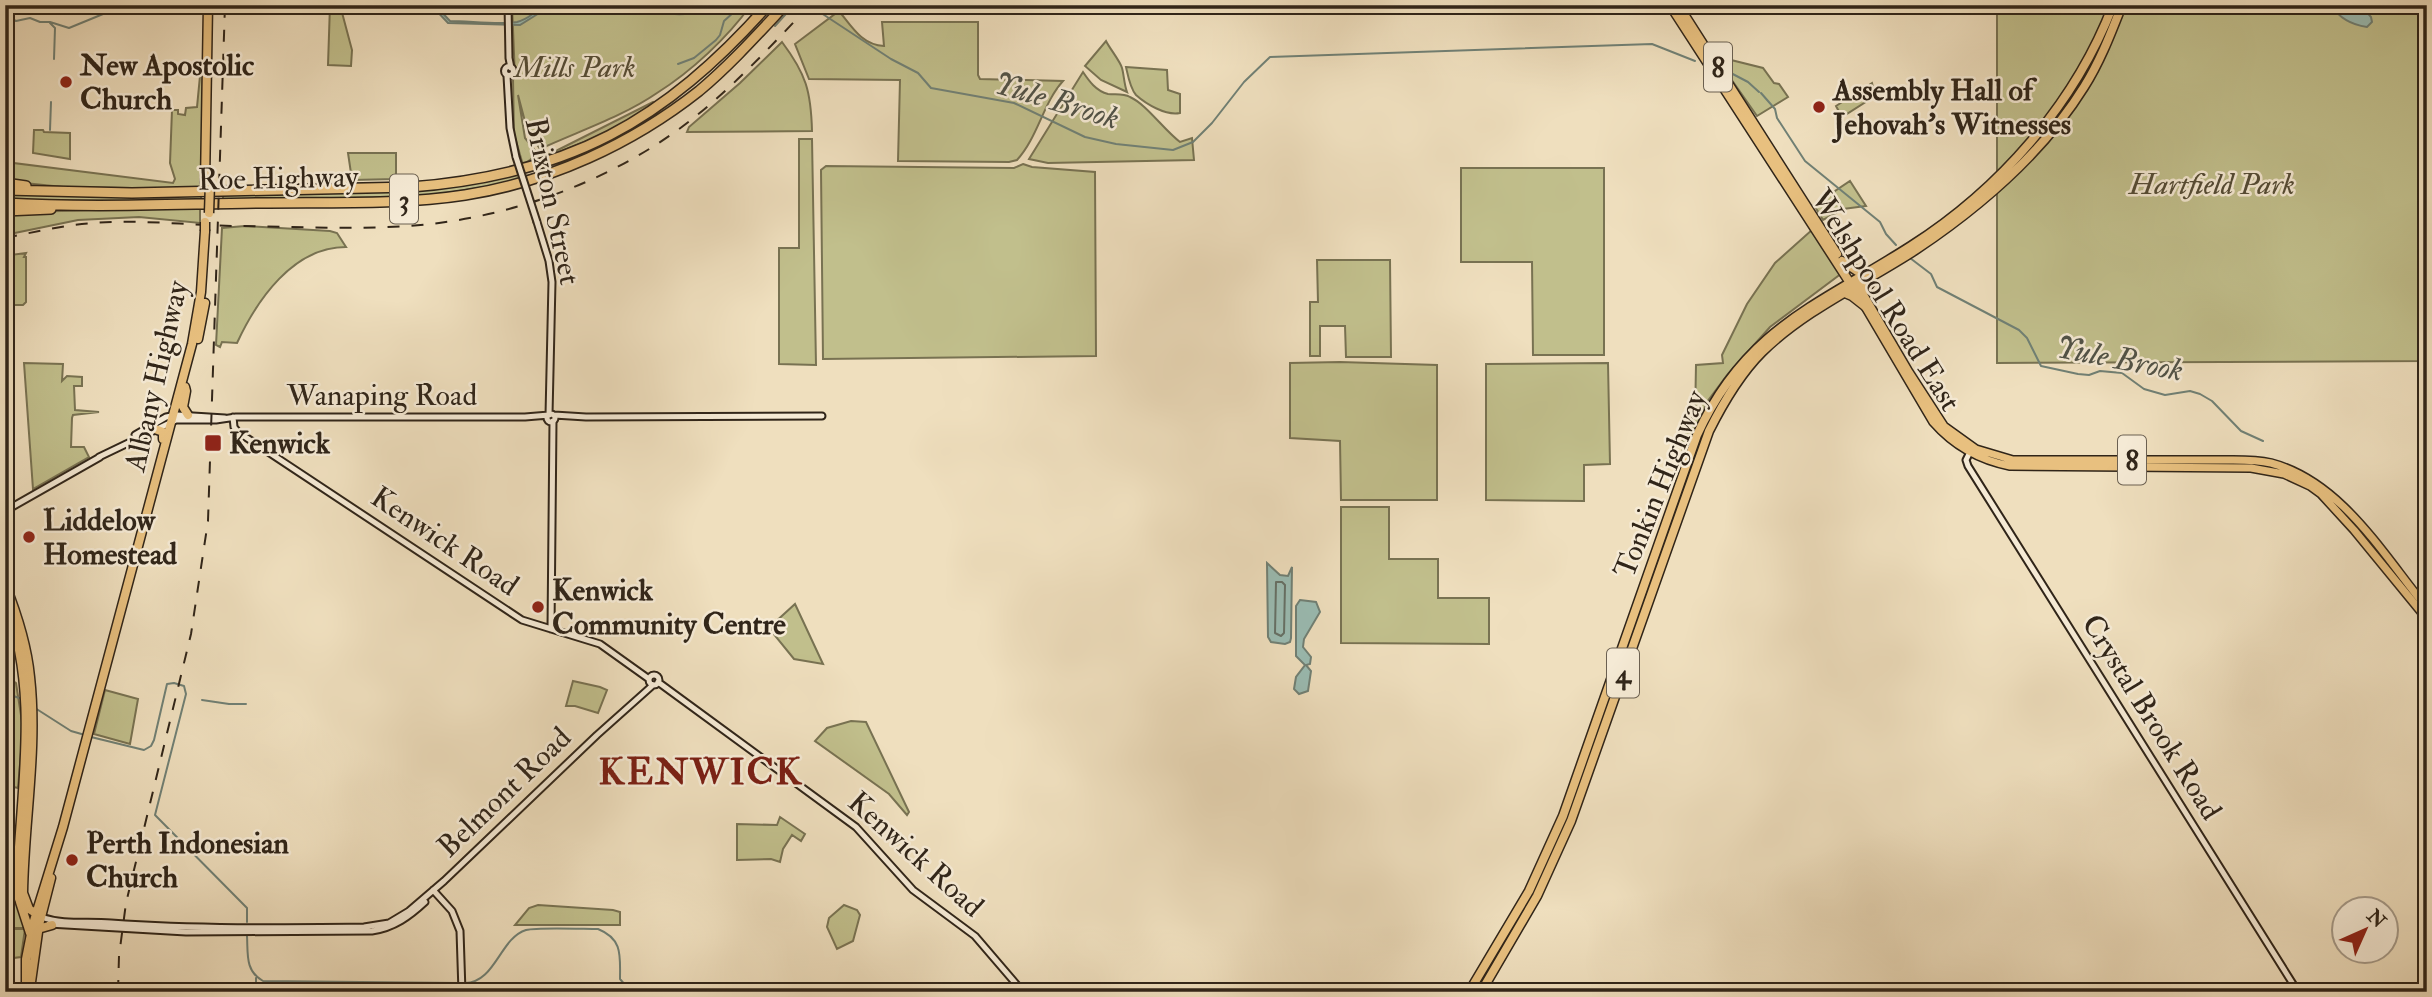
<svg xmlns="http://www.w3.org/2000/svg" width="2432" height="997" font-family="'IM FELL Double Pica',serif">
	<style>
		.green { fill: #c1bf8c; stroke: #787252; stroke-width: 2 }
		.water { fill: #9abcb3; stroke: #708075; stroke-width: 2 }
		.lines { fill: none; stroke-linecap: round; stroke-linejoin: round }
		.shore { stroke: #657066; stroke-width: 2 }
		.stream { stroke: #708075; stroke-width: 2 }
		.secondary-casing { stroke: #302519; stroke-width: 9 }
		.primary-casing { stroke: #302519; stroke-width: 10 }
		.trunk-casing { stroke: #302519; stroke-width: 11 }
		.motorway-casing { stroke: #302519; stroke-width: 12 }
		.secondary { stroke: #f5ead5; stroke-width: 5 }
		.primary { stroke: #e8c07f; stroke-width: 7 }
		.trunk { stroke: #e8c07f; stroke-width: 8 }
		.motorway { stroke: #e8c07f; stroke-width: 9 }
		.rail { stroke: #302519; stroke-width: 2; stroke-dasharray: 12 12; stroke-linecap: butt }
		.secondary-bridge-casing { stroke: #302519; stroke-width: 9; stroke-linecap: butt }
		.trunk-bridge-casing { stroke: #302519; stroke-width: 11; stroke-linecap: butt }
		.secondary-bridge { stroke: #f5ead5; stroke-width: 5 }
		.trunk-bridge { stroke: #e8c07f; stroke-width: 8 }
		.poi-dot { fill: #8f2418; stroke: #f5ead5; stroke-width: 2.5 }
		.labels { text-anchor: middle; stroke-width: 5; stroke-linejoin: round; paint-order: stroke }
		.shield { fill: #f5ead5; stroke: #6b6051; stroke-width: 2 }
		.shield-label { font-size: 28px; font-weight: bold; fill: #302519 }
		.poi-label { font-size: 30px; font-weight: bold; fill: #302519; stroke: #f5ead5; text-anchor: start }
		.park-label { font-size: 30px; font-style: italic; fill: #544c36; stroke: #f5ead5 }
		.street-label { font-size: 30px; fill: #302519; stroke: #f5ead5 }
		.water-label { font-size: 32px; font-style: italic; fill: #505247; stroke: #f5ead5 }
		.district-label { font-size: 37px; font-weight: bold; letter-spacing: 2px; fill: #7a1f14; stroke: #f5ead5 }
	</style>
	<rect width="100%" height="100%" fill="#efdfbe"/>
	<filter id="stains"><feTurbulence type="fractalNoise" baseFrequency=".00286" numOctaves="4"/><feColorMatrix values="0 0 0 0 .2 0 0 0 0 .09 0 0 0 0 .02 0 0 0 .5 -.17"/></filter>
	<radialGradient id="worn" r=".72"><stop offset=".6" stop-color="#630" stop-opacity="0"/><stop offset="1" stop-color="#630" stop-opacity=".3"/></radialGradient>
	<path class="green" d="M330 5H340L352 50 351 66 328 65Z
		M512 5H751C727 38 692 71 657 93 622 117 579 131 540 149L527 129 518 95 525 138 538 154 523 165 514 134 513 79 515 78Z
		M1997 5H2427V361L1997 363Z
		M839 11C852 27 862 45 884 46L882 22H978V75L980 79 1063 81C1043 103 1038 137 1017 160L1009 162 898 161 900 80 809 79 795 44Z
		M1106 41C1110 49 1120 61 1122 68 1124 75 1124 84 1127 92L1101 80 1085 66Z
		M782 42C806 74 811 91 812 131L687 132 689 127 740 83Z
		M1715 56 1763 68 1774 83 1779 84 1788 97 1757 116Z
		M1126 67 1167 70 1168 90 1180 94V113C1166 116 1146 104 1136 95 1130 88 1128 76 1126 67Z
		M1083 72C1089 81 1096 91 1108 94 1115 95 1123 93 1130 97 1146 104 1164 130 1180 142L1192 138 1194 160 1048 163 1029 159Z
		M200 76H203L201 186 199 189 63 187 5 181V162L173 183 175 179 170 163 172 110H178V114L185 115 186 108 197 107Z
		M1872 83 1875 96 1842 117 1836 106Z
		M653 102 655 104 607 133 534 162Z
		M34 130H43L44 132 70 133V159L33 153Z
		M799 139H812L816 365 779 364V248H799Z
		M348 153H396V179L352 180Z
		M1023 164 1032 167 1095 172 1096 356 823 359 821 170 826 166 1014 168Z
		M1461 168H1604V355H1533L1532 262H1461Z
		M519 173 522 181 427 196 223 201V194L443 188Z
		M1850 181 1866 206 1843 209 1823 220 1814 205Z
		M5 192 201 194V201L5 200Z
		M200 206V223L139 217 78 220 5 235V213Z
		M245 226 330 231 337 233 346 247C293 247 257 300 237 343L222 342 220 347 216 345 222 228Z
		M1813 229 1842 273 1770 327 1728 374 1707 402 1683 463 1682 418H1695L1696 365 1723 363 1722 355 1747 304 1775 263Z
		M9 249 11 255 26 253 24 257H26V302L23 305H5V250Z
		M1317 260H1390L1391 357H1346L1345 326H1320V356H1310V302H1318Z
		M1340 362 1437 365V500H1341L1340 441 1290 438V363Z
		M24 363 63 364 62 381 67 376 82 377V386H74L75 410 99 412 73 415 72 418 71 447H84L89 457 33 489Z
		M1608 363 1610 464 1584 465V501L1486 500V364Z
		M1341 507H1389V559H1438V598H1489V644L1341 643Z
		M795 604 823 664 794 659 772 632V625Z
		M5 675 16 683 23 728 18 788 5 785 7 708H5Z
		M573 681 600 687 607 690 598 713 575 706H566Z
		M105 690 138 699 130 744 94 734Z
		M851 721 866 722 909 812 907 815 889 794 815 741 827 728Z
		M780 817 805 834 801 841 792 835 783 849 780 862 771 859 737 860V824L777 825Z
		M9 889H14L25 928H5L10 926 5 914Z
		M538 905 613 910 620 912V925H515L529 908Z
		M844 905 857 910 860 915 853 941 837 949 827 927 829 918Z
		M5 929H25L21 957 5 959Z"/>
	<path class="water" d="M431 5H435L450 21C469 21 500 25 517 22 531 19 538 6 552 5L520 25 448 23Z
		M2331 5H2343L2351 11 2353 9 2351 5H2361L2371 17 2372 22 2367 27C2353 25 2339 18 2331 5Z
		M1267 563 1280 575 1288 576 1292 567 1291 638 1290 642 1285 644 1271 642 1268 637Z
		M1300 600 1316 602 1320 612 1304 639 1303 647 1311 657 1310 664 1306 665 1311 671 1308 691 1299 694 1294 689 1296 677 1305 665 1296 656V606Z"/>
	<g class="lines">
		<path class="shore" d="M1276 582H1282L1285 585 1284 633 1281 636 1275 633Z"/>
		<path class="stream" d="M11 5 9 10 12 19 16 21 30 18 40 22H50L69 28 125 5
			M653 5C660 7 664 11 670 13 684 17 698 11 711 5
			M735 5 747 11
			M809 5 891 59 918 73 931 88 1014 103 1085 137 1116 144 1173 150 1193 142 1212 123 1244 82 1270 57 1652 44 1695 61
			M50 23 55 28 54 59
			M775 26 794 5
			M678 64 694 58 716 40 720 35 724 21 734 12
			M1727 71 1748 82 1759 92
			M1761 93 1775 109 1777 118 1805 161 1880 222 1886 234 1896 245
			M50 130 51 102
			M1910 258 1931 274 1937 287 2019 330 2027 338 2041 366 2078 374 2089 375 2100 371 2122 373 2144 389 2165 395 2190 391 2200 394 2212 401 2241 431 2263 441
			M2422 527 2427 531
			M5 693 22 699
			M202 700 229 704H246
			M35 708 71 731 85 735
			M91 737 144 750 151 746 154 740 167 684 174 683 184 686 186 694 155 815 247 908V922
			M247 936C248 954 245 971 263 981L459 983
			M465 983C495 983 500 938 526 930 537 927 584 929 598 929 623 939 620 956 620 979L631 992
			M256 992V978"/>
		<g class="secondary-casing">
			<path id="secondary" d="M508 5 509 58 511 68
				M504.5 71a4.5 4.5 0 1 1 9 0a4.5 4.5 0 1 1-9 0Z
				M507 76 510 128 516 157
				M537 222 549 261 552 282 549 415
				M547 418a4 4 0 1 1 8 0a4 4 0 1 1-8 0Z
				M554 415 586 417 822 416
				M233 417 234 427 238 432 522 620 600 644 649 679
				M135 435 166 417 177 415 225 418
				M1971 450 1966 460 1968 466 2298 992
				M99 457 176 420H216L236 417H525L549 415
				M5 511 100 457
				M551 629 553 421
				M649 680a5 5 0 1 1 10 0a5 5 0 1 1-10 0Z
				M658 682 856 827 913 890 975 936 1023 992
				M433 890 452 911 460 931 462 992
				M41 917C64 925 87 921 111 923 195 929 280 928 364 927L389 923 409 911 444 881 597 735 653 685
				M49 924 186 932 372 931C394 928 410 916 425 902"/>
		</g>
		<g class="primary-casing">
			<path id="primary" d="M1858 285 1909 372 1944 426 1976 449 2013 460H2233C2245 460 2258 460 2271 463 2342 482 2383 555 2427 608
				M1854 288 1933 422C1954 446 1979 460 2010 466L2251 468 2284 474 2310 486 2321 494 2354 530 2427 619"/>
		</g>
		<g class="trunk-casing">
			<path id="trunk" d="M1670 5 1852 286
				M1678 5 1837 254
				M205 183 208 5
				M1842 261 1863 275
				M1845 293 1852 296 1866 307
				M1863 293 1872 281
				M198 339 205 303
				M185 387 186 391 183 407 188 415
				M155 429 163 432V439
				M5 584C17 614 27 645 30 677 38 749 24 821 23 893L29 909 40 916
				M5 601C41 694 20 789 17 885L19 899 22 906
				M20 902 30 933
				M38 929 52 925
				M31 982 39 925 51 878
				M26 992V959L33 924 63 827 192 344 201 292 205 231
				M1469 992 1529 891 1563 816 1697 435C1746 328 1819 305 1911 246 2000 189 2075 104 2113 5
				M1481 992 1537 896 1571 821 1709 431C1723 403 1739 375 1762 352 1806 309 1865 283 1917 249 1981 206 2043 153 2084 87 2100 62 2111 33 2122 5"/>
		</g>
		<g class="motorway-casing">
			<path id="motorway" d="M5 183 26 186
				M5 190 132 193 411 187C568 175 664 122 768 5
				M5 203C89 208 175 204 259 203 324 202 401 205 465 195 549 182 632 144 699 91 730 65 757 35 785 5
				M5 211 51 209"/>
		</g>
		<use href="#secondary" class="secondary"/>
		<use href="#primary" class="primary"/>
		<use href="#trunk" class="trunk"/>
		<use href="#motorway" class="motorway"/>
		<path class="rail" d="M5 238C35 232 64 225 94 223 142 219 194 226 243 226 308 227 374 231 439 223 530 211 624 174 696 116 737 83 773 44 810 5
			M118 992 119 956 126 903 191 634 208 521 225 5"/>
		<g class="secondary-bridge-casing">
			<path id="secondary-bridge" d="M516 157 537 222"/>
		</g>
		<g class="trunk-bridge-casing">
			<path id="trunk-bridge" d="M209 213 210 183
				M205 231V222"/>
		</g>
		<use href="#secondary-bridge" class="secondary-bridge"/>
		<use href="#trunk-bridge" class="trunk-bridge"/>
	</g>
	<g class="poi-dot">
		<circle cx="66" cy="82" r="7"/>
		<circle cx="1819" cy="107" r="7"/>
		<rect x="204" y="434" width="18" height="18" rx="3.5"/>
		<circle cx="29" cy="537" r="7"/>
		<circle cx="538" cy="607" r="7"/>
		<circle cx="72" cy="860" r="7"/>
	</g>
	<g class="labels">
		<g class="shield">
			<rect x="1704" y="42.5" width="28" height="49" rx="5"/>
			<rect x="390" y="174.5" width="28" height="49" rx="5"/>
			<rect x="2118" y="435.5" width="28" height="49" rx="5"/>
			<rect x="1607" y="648.5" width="32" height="49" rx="5"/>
		</g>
		<g class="shield-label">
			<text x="1718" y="77">8</text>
			<text x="404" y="209">3</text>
			<text x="2132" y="470">8</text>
			<text x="1623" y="683">4</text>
		</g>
		<g class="poi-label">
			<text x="80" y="75">New Apostolic<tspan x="80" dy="34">Church</tspan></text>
			<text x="1833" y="100">Assembly Hall of<tspan x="1833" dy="34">Jehovah's Witnesses</tspan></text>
			<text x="229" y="453">Kenwick</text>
			<text x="43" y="530">Liddelow<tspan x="43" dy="34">Homestead</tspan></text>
			<text x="552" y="600">Kenwick<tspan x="552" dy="34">Community Centre</tspan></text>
			<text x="86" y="853">Perth Indonesian<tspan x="86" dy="34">Church</tspan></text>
		</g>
		<g class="park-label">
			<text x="575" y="77">Mills Park</text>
			<text x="2212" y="194">Hartfield Park</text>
		</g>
		<g class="street-label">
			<text transform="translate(278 178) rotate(-1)" y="10">Roe Highway</text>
			<text transform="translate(553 201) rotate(78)" y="10">Brixton Street</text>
			<text transform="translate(1886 300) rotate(58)" y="10">Welshpool Road East</text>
			<text transform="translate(156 376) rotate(-77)" y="10">Albany Highway</text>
			<text x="382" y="405">Wanaping Road</text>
			<text transform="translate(1660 484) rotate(-68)" y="10">Tonkin Highway</text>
			<text transform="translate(445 541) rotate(34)" y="10">Kenwick Road</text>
			<text transform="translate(2152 717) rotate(58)" y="10">Crystal Brook Road</text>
			<text transform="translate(504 792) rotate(-44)" y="10">Belmont Road</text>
			<text transform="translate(916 854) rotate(42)" y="10">Kenwick Road</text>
		</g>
		<g class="water-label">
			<text transform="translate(1057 100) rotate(17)" y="11">Yule Brook</text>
			<text transform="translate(2120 358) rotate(11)" y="11">Yule Brook</text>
		</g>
		<g class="district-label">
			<text x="701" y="784">KENWICK</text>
		</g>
	</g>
	<rect width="2432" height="997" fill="none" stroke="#efdfbe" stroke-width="28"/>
	<rect x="7" y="7" width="2418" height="983" fill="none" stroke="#302519" stroke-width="3.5"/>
	<rect x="14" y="14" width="2404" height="969" fill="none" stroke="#302519" stroke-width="2"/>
	<g transform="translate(2365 930) rotate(45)"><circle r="33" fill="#f5ead5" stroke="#a69b8a" stroke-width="2"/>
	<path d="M0-5L12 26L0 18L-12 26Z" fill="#8f2418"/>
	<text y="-10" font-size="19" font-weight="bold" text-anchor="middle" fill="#302519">N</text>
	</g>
	<rect width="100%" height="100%" filter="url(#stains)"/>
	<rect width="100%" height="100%" fill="url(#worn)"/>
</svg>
